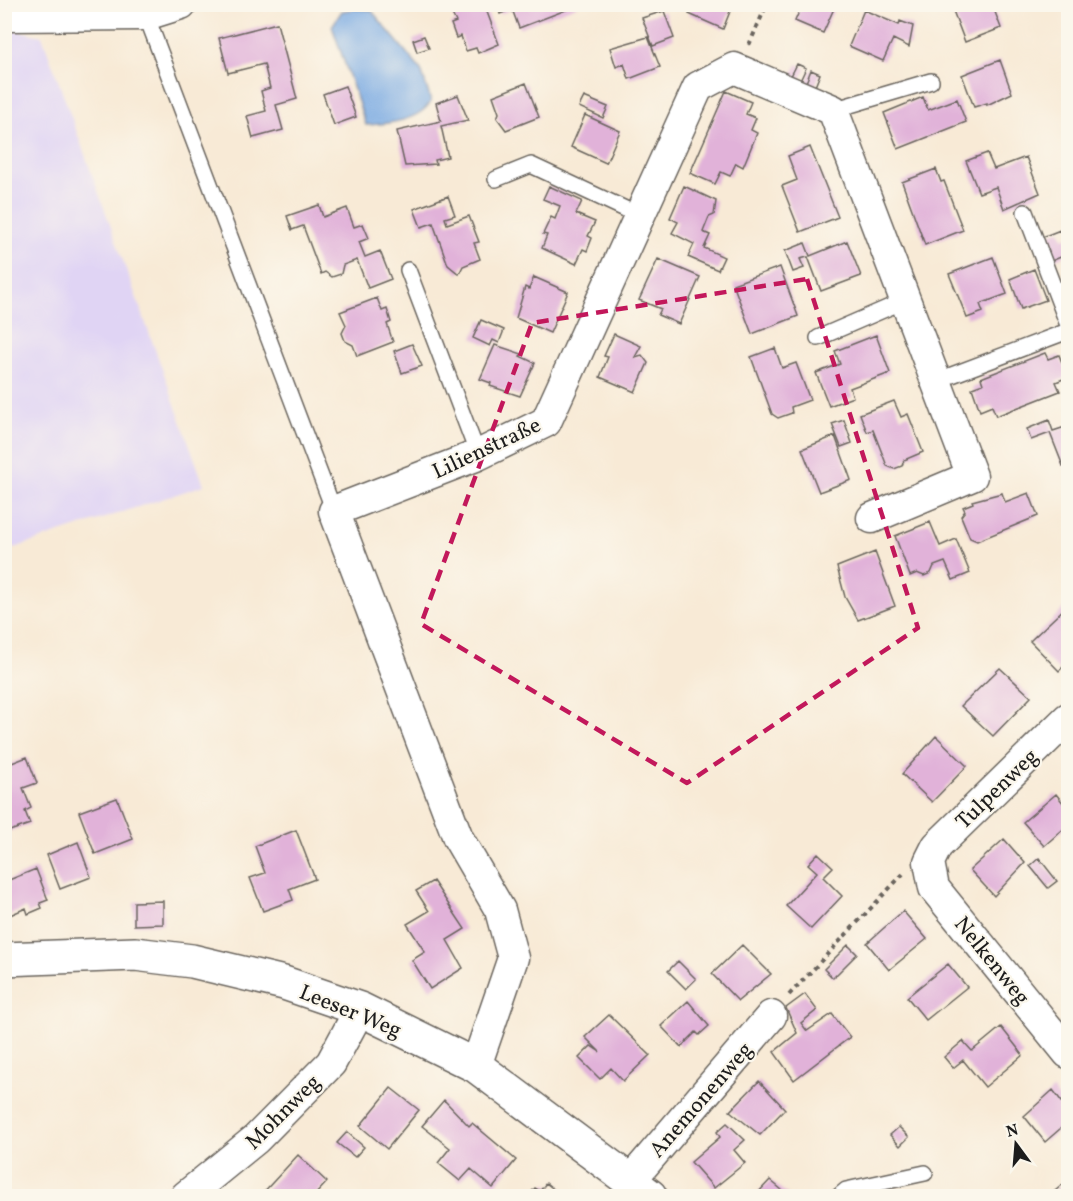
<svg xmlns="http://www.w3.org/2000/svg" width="1073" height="1201" font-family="Vollkorn,serif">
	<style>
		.built { fill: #e0d4f4 }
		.water { fill: #77a8e2; stroke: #4a627f; stroke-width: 1.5 }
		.building { fill: #e1b2d9 }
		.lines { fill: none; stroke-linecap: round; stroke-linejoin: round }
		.service-casing { stroke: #69645d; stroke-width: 18 }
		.minor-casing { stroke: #69645d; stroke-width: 33 }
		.tertiary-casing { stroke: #69645d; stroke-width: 36 }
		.path { stroke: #69645d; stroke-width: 4; stroke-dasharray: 4.5 4.5; stroke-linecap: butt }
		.service { stroke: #fff; stroke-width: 15 }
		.minor { stroke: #fff; stroke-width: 30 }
		.tertiary { stroke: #fff; stroke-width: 33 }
		.marked { fill: none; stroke: #c2185b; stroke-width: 4.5; stroke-dasharray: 12 8; stroke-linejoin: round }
		.labels { text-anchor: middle; stroke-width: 4.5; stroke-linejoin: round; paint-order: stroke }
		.street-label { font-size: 22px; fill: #1c1c1c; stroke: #fbf7ec }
	</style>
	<rect width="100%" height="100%" fill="#fbf7ec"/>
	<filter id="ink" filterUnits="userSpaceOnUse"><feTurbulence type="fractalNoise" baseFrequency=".0167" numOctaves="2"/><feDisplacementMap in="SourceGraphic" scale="12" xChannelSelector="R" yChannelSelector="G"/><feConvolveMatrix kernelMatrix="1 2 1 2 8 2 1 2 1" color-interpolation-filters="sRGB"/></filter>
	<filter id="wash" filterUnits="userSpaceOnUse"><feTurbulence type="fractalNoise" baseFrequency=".008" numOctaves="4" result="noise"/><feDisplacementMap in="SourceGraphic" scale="24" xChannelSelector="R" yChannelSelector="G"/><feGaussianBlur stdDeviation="1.35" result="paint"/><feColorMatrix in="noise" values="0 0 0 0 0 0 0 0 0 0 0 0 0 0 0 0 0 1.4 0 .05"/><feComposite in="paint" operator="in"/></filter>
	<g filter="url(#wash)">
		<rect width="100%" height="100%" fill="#f8ead6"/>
		<path class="built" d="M5 28 42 36 204 485 5 551Z"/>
		<path class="water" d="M356 9 371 10 421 70 431 101C420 121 387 124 366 125L332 26 342 11Z"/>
		<g id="blocks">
			<path class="building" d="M477 4H484L499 44 478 53 476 48 466 51 461 36 456 38 451 24 456 22 452 14Z
				M497 4H579V5L519 28 512 9 500 14Z
				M693 4H733L723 29 689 14Z
				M795 4H836L823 33 795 21 801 7Z
				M960 4H992L1001 28 965 42 952 8Z
				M864 10 899 25 900 21 913 26 909 47 893 39 883 61 849 46Z
				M664 11 674 38 653 46 642 18Z
				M277 23 297 99 276 105 283 130 253 138 247 116 266 111 261 91 270 88 264 64 228 73 219 38Z
				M424 36 429 48 417 52 413 40Z
				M648 37 660 67 629 79 624 64 616 67 610 48Z
				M1000 60 1012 93 987 105V103L974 107 962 75Z
				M797 64 806 68 799 83 790 78Z
				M811 70 820 74 814 89 805 85Z
				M526 83 539 117 506 130 497 118 499 113 493 96Z
				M345 86 356 117 334 125 323 94Z
				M726 91 751 102 746 114 756 118 751 130 757 133 743 167 736 163 730 176 721 172 715 184 690 173Z
				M458 95 468 120 441 126 448 157 435 160 436 164 405 166 397 131 441 121 436 103Z
				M584 97 608 107 603 118 579 107Z
				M923 97 928 110 957 99 966 122 898 149 884 113Z
				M585 115 620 131 606 163 571 147Z
				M810 147 838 217 800 232 782 186 797 180 788 156Z
				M987 153 994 169 1026 157 1040 193 1004 209 996 187 979 193 966 161Z
				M936 169 941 182 944 181 963 230 925 245 902 182Z
				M549 186 582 201 576 214 595 222 588 236 592 238 587 251 583 249 576 264 542 248 547 235 543 234 551 217 555 219 560 206 543 199Z
				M684 186 716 201 714 215 709 217 703 232 710 235 704 248 724 257 718 270 688 257 694 244 672 233 678 222 670 218Z
				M448 196 455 215 445 218 447 224 469 216 479 242 474 243 480 259 463 266 459 274 448 265 433 223 421 227 414 209Z
				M319 205 323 217 347 208 354 227 363 224 369 238 359 242 365 257 380 251 391 279 368 288 357 260 343 265 341 274 332 277 325 272 321 274 303 226 292 230 287 216Z
				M1060 230 1063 238 1068 236V254L1049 262 1040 238Z
				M847 241 861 276 821 291 808 257 800 259 804 268 793 272 785 251 805 243 810 256Z
				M993 257 1007 294 980 304 983 312 967 318 949 274Z
				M658 259 700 277 679 324 658 315 661 309 639 300Z
				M780 267 798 316 752 334 733 284Z
				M1034 269 1046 300 1021 309 1010 279Z
				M534 277 568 292 550 333 516 318 525 287 529 289Z
				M377 298 382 311 387 309 391 322 387 324 393 342 357 356 353 345 345 341 342 333 346 325 340 312Z
				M481 320 504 330 499 343 493 340 490 346 473 338Z
				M614 334 641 346 635 357 642 355 648 363 635 392 600 377 608 357 604 356Z
				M876 335 890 373 850 388 853 397 829 406 816 373 840 364 835 351Z
				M412 344 422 366 402 373 394 351Z
				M495 345 522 354 520 356 535 363 520 396 490 386 491 383 480 379Z
				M775 348 782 368 796 363 810 400 791 407 792 413 778 418 772 414 751 357Z
				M1045 353 1048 359 1059 355 1068 377 1056 382 1060 391 996 416 992 406 980 411 972 388 983 384 981 378Z
				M894 401 901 417 908 414 923 452 904 460 902 466 894 469 887 466 873 430 867 432 860 414Z
				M844 420 852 443 841 447 832 424Z
				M1049 420 1053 431 1068 426V464L1063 466 1050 433 1031 440 1027 429Z
				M835 436 851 480 819 492 802 449Z
				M1002 493 1005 502 1029 493 1038 516 977 541 970 538 961 516 965 511 963 507 973 503 972 501Z
				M930 522 940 546 956 539 970 573 953 580 945 562 934 566 931 573 924 576 917 573 910 576 895 536Z
				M875 552 895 606 858 620 845 597 837 567Z
				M1067 606 1068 662 1059 671 1030 641Z
				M1000 668 1031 697 993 736 961 706Z
				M936 736 967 766 932 802 902 774Z
				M27 757 37 783 23 788 31 808 25 811 30 824 4 833V766Z
				M1056 794 1068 809V825L1044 846 1023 822Z
				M117 798 133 839 95 854 79 812Z
				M296 830 315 879 289 889 293 900 263 911 250 878 265 873 255 846Z
				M1004 839 1025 863 994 896 970 870Z
				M78 842 91 877 60 889 47 855Z
				M818 853 833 867 823 877 842 896 811 929 786 906 817 872 808 864Z
				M1039 858 1057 881 1048 888 1030 866Z
				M36 869 48 900 40 903 42 908 28 914 26 908 10 915 4 905V882Z
				M433 881 465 929 447 940 463 968 430 989 412 960 425 952 407 924 429 911 416 891Z
				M163 901V924L134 925V902Z
				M903 911 927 939 889 970 867 943Z
				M742 945 771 974 738 1001 712 974Z
				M848 945 857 954 833 978 824 969Z
				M678 961 696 979 686 989 668 971Z
				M948 964 967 987 926 1020 907 997Z
				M805 994 817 1010 801 1023 807 1031 832 1014 850 1037 794 1080 774 1052 797 1033 786 1008Z
				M688 1001 709 1026 699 1035 696 1032 681 1047 661 1026Z
				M609 1015 650 1055 623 1081 611 1068 600 1079 579 1058 591 1046 600 1052 585 1037Z
				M1001 1027 1023 1055 985 1087 963 1060 953 1068 944 1057 963 1041 972 1051Z
				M759 1081 785 1109 760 1135 730 1111Z
				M391 1088 419 1110 387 1149 360 1126Z
				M1053 1090 1068 1110V1122L1045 1142 1024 1116Z
				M444 1100 469 1126 472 1123 516 1160 493 1188 471 1169 460 1181 438 1163 450 1148 422 1126Z
				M727 1123 745 1140 734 1150 745 1163 714 1188 691 1162 720 1137 717 1132Z
				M899 1127 909 1137 900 1146 890 1135Z
				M347 1132 364 1147 355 1157 337 1143Z
				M298 1155 327 1182 314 1196H260Z
				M770 1180 789 1196H755Z
				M1068 1180V1196H1049Z
				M546 1183 562 1196H528L535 1188 540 1191Z"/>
		</g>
	</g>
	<g filter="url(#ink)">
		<use href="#blocks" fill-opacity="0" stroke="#69645d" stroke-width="1.5"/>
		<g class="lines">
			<g class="service-casing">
				<path id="service" d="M146 15 334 511
					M833 110 931 81
					M496 179 531 165 638 215
					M1025 212 1068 325
					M408 270 478 455
					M818 338 906 300
					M936 381 1068 331
					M839 1196 846 1190 925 1173"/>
			</g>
			<g class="minor-casing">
				<path id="minor" d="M4 16 146 15 181 4
					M1068 718 937 846 929 862 934 888 1068 1053
					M476 1066 513 958 500 910 458 838 334 511 478 455 546 422 698 87 734 68 833 110 972 476 872 518
					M630 1181 771 1016
					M186 1196 256 1139 331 1063 360 1009"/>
			</g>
			<g class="tertiary-casing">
				<path id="tertiary" d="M4 959 135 954 192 961 284 983 360 1009 476 1066 650 1196"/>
			</g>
			<path class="path" d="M749 45 767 4
				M789 995 903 874"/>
			<use href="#service" class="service"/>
			<use href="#minor" class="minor"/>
			<use href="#tertiary" class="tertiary"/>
		</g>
	</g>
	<path class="marked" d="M807 279 918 628 687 783 421 624 532 323Z"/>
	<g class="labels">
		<g class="street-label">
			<text transform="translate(486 447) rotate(-25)" y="8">Lilienstraße</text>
			<text transform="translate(996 788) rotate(-44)" y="8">Tulpenweg</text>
			<text transform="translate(993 960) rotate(51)" y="8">Nelkenweg</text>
			<text transform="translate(351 1010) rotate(22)" y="8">Leeser Weg</text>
			<text transform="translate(700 1099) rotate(-49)" y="8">Anemonenweg</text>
			<text transform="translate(282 1111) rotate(-45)" y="8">Mohnweg</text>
		</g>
	</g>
	<rect width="1073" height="1201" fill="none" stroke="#fbf7ec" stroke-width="24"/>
	<g transform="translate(1016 1144) rotate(344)" stroke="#fbf7ec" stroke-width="4.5" paint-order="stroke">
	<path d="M0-4.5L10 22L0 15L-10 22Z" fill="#1c1c1c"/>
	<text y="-9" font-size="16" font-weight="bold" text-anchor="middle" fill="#1c1c1c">N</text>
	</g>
</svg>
